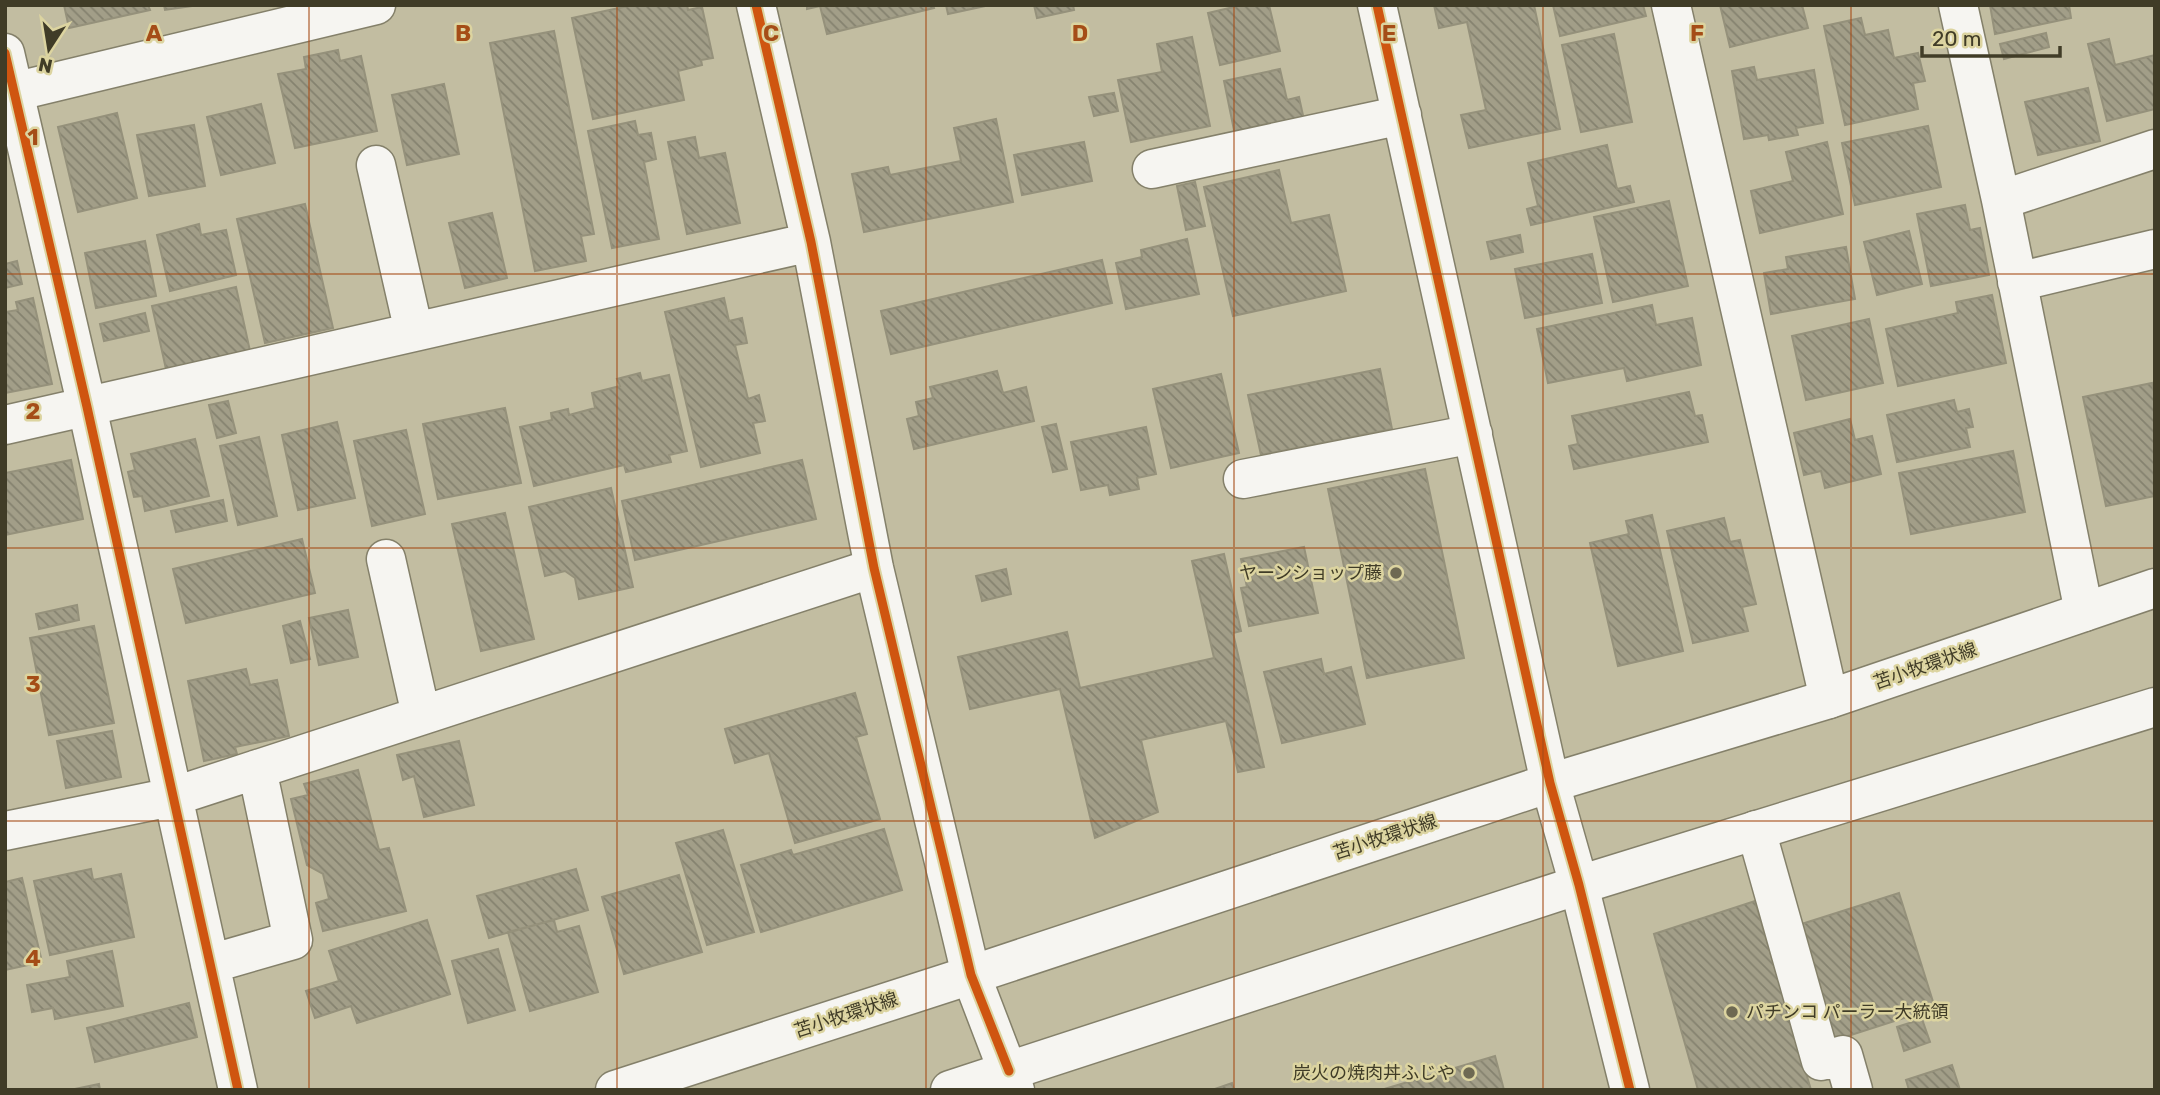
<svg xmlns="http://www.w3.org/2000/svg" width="2160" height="1095" font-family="Rubik,'Noto Sans JP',sans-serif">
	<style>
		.building { fill: url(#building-back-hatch); stroke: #95917b; stroke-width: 2 }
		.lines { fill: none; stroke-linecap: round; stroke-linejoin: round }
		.minor-casing { stroke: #84806a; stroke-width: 41 }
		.major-casing { stroke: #84806a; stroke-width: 41 }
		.minor { stroke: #f6f5f1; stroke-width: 38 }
		.major { stroke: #f6f5f1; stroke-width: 38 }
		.cycleway-casing { stroke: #dcd4a0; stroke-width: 13 }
		.cycleway { stroke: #cf5510; stroke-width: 9 }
		.grid { fill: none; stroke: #a54d17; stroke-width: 2; stroke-opacity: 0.55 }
		.poi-dot { fill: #6e6952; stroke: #dcd4a0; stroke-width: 2.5 }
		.labels { text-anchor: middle; stroke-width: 5; stroke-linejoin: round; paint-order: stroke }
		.poi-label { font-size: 18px; fill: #403c27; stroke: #dcd4a0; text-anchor: end }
		.street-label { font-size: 18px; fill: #403c27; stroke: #dcd4a0 }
		.grid-label { font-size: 23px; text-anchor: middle; font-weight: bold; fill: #a54d17; stroke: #dcd4a0; stroke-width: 5; stroke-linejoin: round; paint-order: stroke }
	</style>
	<defs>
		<pattern id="building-back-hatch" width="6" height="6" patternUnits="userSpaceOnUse" patternTransform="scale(1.75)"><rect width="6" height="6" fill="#a29e88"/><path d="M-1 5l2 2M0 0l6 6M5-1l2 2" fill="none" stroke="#85826f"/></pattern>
	</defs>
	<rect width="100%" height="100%" fill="#c2bda1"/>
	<path class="building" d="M64 5H148L150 10 69 28Z
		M164 5H193V6L165 10Z
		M633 5H687L688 10 702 7 713 58 701 60 702 65 678 71 684 100 593 119 572 18Z
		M807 5H933L934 8 827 34 820 6 807 9Z
		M946 5H990L948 14Z
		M1034 5H1073L1074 10 1037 18Z
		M1242 5H1269L1280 51 1220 65 1208 13Z
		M1434 5H1534L1560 129 1469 148 1461 115 1486 110 1467 22 1439 28Z
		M1553 5H1643L1646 16 1560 36Z
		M1720 5H1802L1808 28 1730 47Z
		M1990 5H2069L2071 18 1995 34Z
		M1861 18 1865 35 1888 30 1894 58 1918 53 1925 81 1913 83 1918 109 1845 125 1824 26Z
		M554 31 594 234 581 236 586 261 535 271 490 43Z
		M2046 33 2049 47 2004 59 2000 44Z
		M1614 34 1632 122 1581 132 1562 45Z
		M1192 37 1210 126 1131 142 1118 80 1162 72 1157 44Z
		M2109 39 2115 65 2155 55V109L2107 121 2088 44Z
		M338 50 340 61 361 56 377 131 295 148 278 74 306 69 304 57Z
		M1754 67 1757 80 1814 70 1823 123 1796 128 1798 135 1769 140 1768 135 1744 139 1732 71Z
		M1280 69 1287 100 1299 97 1304 120 1235 135 1224 81Z
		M444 84 459 154 407 165 392 95Z
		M2088 88 2100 141 2038 155 2025 102Z
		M1114 93 1118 111 1094 116 1089 97Z
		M261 104 275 163 221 175 207 117Z
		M117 113 137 198 78 212 58 127Z
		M996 119 1013 202 864 232 852 174 888 167 890 175 961 161 954 128Z
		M635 121 638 135 651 133 656 159 644 162 659 239 612 248 588 131Z
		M194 125 205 186 149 196 137 135Z
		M1928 126 1941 187 1855 205 1842 143Z
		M695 137 699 158 725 153 740 223 687 234 668 142Z
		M1084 142 1092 181 1022 195 1014 155Z
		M1827 142 1843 214 1760 233 1751 191 1793 181 1786 152Z
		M1607 145 1617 189 1630 186 1634 202 1531 225 1527 209 1538 206 1528 163Z
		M1279 170 1291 223 1329 215 1346 291 1233 316 1204 187Z
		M1195 182 1205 226 1186 230 1177 186Z
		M1669 201 1688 286 1613 302 1594 217Z
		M305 204 333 328 265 343 237 219Z
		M1965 205 1970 230 1980 228 1989 275 1931 286 1917 214Z
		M492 213 507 278 465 288 449 223Z
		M199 224 201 235 226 230 236 275 170 291 157 235Z
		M1909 231 1922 284 1877 295 1864 242Z
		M1520 235 1523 252 1491 259 1487 242Z
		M1187 239 1199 294 1126 309 1116 263 1142 257 1141 250Z
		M145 241 156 296 96 308 85 253Z
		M1846 247 1855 299 1771 314 1764 273 1788 269 1786 257Z
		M1592 254 1602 303 1525 318 1515 269Z
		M1102 260 1112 303 891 354 881 311Z
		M17 261 22 284 5 288V264Z
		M236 287 250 351 166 369 152 306Z
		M1992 295 2006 363 1898 386 1886 329 1958 313 1956 302Z
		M33 298 52 384 5 393V312L18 310 16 302Z
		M724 298 729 321 742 318 747 343 735 345 748 399 759 395 765 421 753 423 760 453 701 467 665 312Z
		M1652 305 1656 325 1692 318 1701 365 1627 381 1624 368 1548 383 1537 329Z
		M145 313 149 331 104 341 100 324Z
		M1869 319 1883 383 1806 400 1792 336Z
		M1380 369 1392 429 1261 455 1248 395Z
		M997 371 1003 393 1026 387 1034 421 914 449 907 419 919 416 916 402 933 398 930 387Z
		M640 373 642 381 669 375 687 451 669 455 671 462 626 472 624 465 534 486 520 427 552 420 551 413 568 409 569 415 595 408 592 393 620 386 617 379Z
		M1221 374 1239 453 1171 468 1153 389Z
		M2152 383 2155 396V496L2106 506 2083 397Z
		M1689 392 1695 416 1702 415 1708 442 1574 469 1569 446 1578 444 1572 416Z
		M1954 400 1957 412 1969 409 1973 427 1966 428 1970 447 1897 462 1887 415Z
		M228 401 236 433 217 438 209 405Z
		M505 408 521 483 438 499 423 424Z
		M1850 419 1855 440 1872 436 1881 474 1825 488 1821 471 1804 475 1794 433Z
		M337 422 355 498 298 510 282 435Z
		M1056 424 1067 469 1053 472 1042 427Z
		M1146 427 1156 474 1137 478 1139 489 1110 495 1108 485 1081 490 1071 442Z
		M406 430 425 514 372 526 354 441Z
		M259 437 277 516 238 525 220 446Z
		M195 439 209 496 145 511 142 496 134 497 128 472 135 470 131 454Z
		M2013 451 2025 512 1911 534 1899 473Z
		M71 460 83 519 5 535V473Z
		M802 460 816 519 635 560 622 501Z
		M1425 469 1464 658 1367 678 1328 489Z
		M611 488 633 587 579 599 575 578 565 571 545 576 529 507Z
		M223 500 227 521 176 532 171 511Z
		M505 513 534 639 481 651 452 524Z
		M1652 515 1683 651 1618 666 1590 543 1629 534 1626 521Z
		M1724 518 1730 542 1740 540 1756 604 1742 607 1748 631 1693 643 1667 531Z
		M302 539 315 593 186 623 173 569Z
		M1304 547 1318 613 1249 626 1241 588 1247 587 1241 559Z
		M1224 554 1241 631 1233 633 1264 767 1238 772 1226 721 1141 740 1158 812 1095 838 1060 689 970 709 958 657 1067 632 1080 688 1214 658 1192 561Z
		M1006 569 1011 594 982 601 976 576Z
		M77 605 79 620 39 629 36 614Z
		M348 610 358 657 319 665 309 618Z
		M300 621 310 659 291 663 283 626Z
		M94 626 114 723 49 735 30 638Z
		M1321 659 1324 674 1351 667 1365 724 1282 743 1264 672Z
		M246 669 250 685 277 680 289 736 235 747 237 754 204 761 188 681Z
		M855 693 867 734 856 737 880 819 795 843 769 753 735 763 725 729Z
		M112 731 121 777 66 788 57 741Z
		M459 741 474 805 424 817 414 776 403 780 397 755Z
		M358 770 379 850 389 848 406 911 323 931 316 903 329 899 323 874 307 865 291 799 308 795 304 784Z
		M884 829 902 890 761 932 741 865 791 850 793 855Z
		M723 830 754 932 707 945 676 843Z
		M91 869 93 880 121 874 134 937 50 955 34 881Z
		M576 869 588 910 489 938 477 896Z
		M679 875 702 952 624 974 602 897Z
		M22 878 42 962 5 970V882Z
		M1899 893 1935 1008 1823 1044 1786 929Z
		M1755 901 1811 1090H1698L1654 934Z
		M427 920 450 994 357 1023 351 1006 315 1018 306 991 339 981 329 951Z
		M554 920 557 932 579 926 598 992 530 1011 508 932Z
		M498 949 515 1010 468 1023 452 961Z
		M112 951 123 1006 55 1019 53 1008 32 1012 27 985 70 977 67 961Z
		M189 1003 197 1037 95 1062 87 1028Z
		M1922 1019 1930 1042 1904 1051 1897 1027Z
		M1495 1056 1504 1090H1381Z
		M1952 1065 1960 1090H1909L1906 1080Z
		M1232 1083 1234 1090H1212Z
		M99 1084 100 1090H70Z"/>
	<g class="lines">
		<g class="minor-casing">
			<path id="minor" d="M756 5 811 242 874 568 971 975 1015 1090
				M1377 5 1550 783 1579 885 1630 1090
				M1671 5 1829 699
				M1958 5 2001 200 2084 612
				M5 53 87 407 238 1090
				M5 94 376 5
				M376 165 414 332
				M1152 169 1402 115
				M2001 200 2155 149
				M2017 282 2155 249
				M5 425 811 242
				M1243 479 1473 434
				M386 559 421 715
				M1756 830 1821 1061 1843 1055 1853 1090
				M5 831 172 797 874 568
				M210 964 293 940 257 769"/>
		</g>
		<g class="major-casing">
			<path id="major" d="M615 1090 971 975 1550 783 1829 699 2155 588
				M950 1090 1579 885 2155 707"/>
		</g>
		<use href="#minor" class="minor"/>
		<use href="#major" class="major"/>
		<g class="cycleway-casing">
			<path id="cycleway" d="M756 5 811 242 874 568 971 975 1009 1071
				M1377 5 1550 783 1579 885 1630 1090
				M5 53 87 407 238 1090"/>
		</g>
		<use href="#cycleway" class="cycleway"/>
	</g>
	<path class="grid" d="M309 5V1090M617 5V1090M926 5V1090M1234 5V1090M1543 5V1090M1851 5V1090M5 274H2155M5 548H2155M5 821H2155"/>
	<g class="poi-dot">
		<circle cx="1396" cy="573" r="7"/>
		<circle cx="1732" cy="1012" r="7"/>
		<circle cx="1469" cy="1073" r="7"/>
	</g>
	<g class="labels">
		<g class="poi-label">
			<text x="1382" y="579">ヤーンショップ藤</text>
			<text x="1746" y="1018" text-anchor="start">パチンコ パーラー大統領</text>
			<text x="1455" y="1079">炭火の焼肉丼ふじや</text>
		</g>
		<g class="street-label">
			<text transform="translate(1925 666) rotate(-19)" y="6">苫小牧環状線</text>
			<text transform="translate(1385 837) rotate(-18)" y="6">苫小牧環状線</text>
			<text transform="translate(846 1015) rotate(-18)" y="6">苫小牧環状線</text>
		</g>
	</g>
	<g class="grid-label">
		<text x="154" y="41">A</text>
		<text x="463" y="41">B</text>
		<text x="771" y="41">C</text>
		<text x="1080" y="41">D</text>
		<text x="1389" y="41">E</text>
		<text x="1697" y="41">F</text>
		<text x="33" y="145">1</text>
		<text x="33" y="419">2</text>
		<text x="33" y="692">3</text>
		<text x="33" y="966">4</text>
	</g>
	<rect width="2160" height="1095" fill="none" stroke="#403c27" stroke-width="14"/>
	<g transform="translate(49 49) rotate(192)" stroke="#dcd4a0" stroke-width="5" paint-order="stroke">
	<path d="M0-5L12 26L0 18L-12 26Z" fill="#403c27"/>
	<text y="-10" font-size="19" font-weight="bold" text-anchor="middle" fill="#403c27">N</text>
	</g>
	<path d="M1922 46v10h138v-10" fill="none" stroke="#403c27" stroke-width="3.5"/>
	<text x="1932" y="46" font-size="21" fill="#403c27" stroke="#dcd4a0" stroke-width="5" paint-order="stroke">20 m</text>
</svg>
